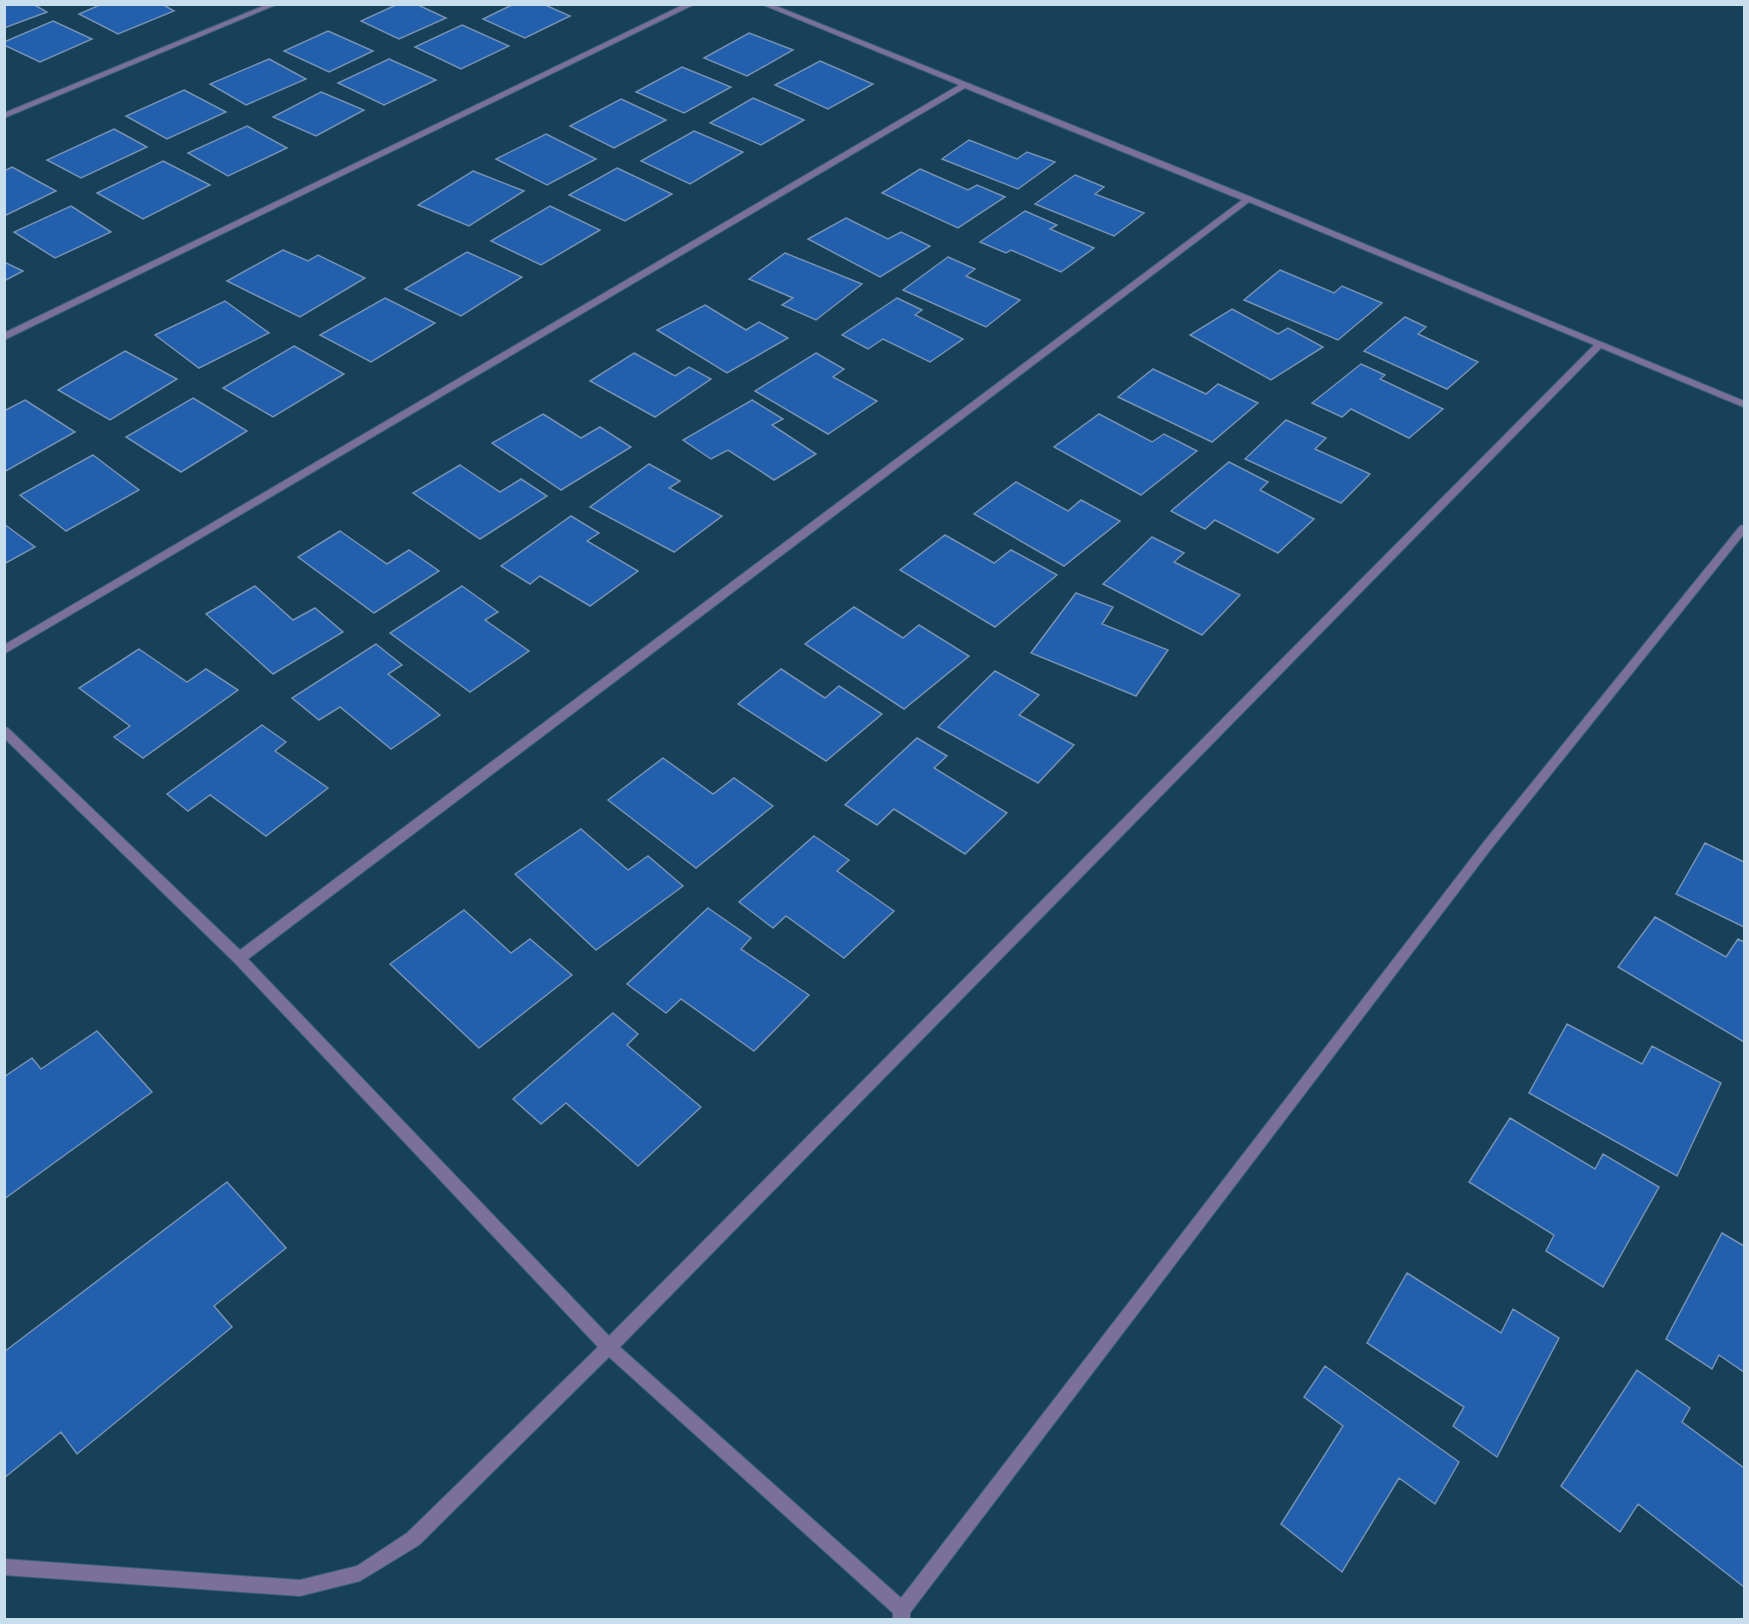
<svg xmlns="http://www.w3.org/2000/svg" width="1749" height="1624" font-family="Spectral,serif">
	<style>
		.building { fill: #225fac; stroke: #7791b5; stroke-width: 1.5 }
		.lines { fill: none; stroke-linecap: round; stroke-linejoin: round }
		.street-casing { stroke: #3a6076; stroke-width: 2 }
		.street { fill: #7b7099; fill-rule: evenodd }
	</style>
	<rect width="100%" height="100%" fill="#164158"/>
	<path class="building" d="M4 4H33L47 12 4 28Z
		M102 4H162L174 11 118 34 79 14Z
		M398 4H416L446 18 399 39 361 21Z
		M514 4H543L570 16 525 38 483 19Z
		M53 21 92 39 40 62 4 45V42Z
		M462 25 509 46 461 69 415 47Z
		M328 31 373 51 329 72 284 51Z
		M749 33 793 50 747 76 704 58Z
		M269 59 306 79 246 105 210 84Z
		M389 59 436 80 384 105 338 83Z
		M820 61 873 84 828 109 775 85Z
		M682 67 731 87 684 113 636 92Z
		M184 90 226 112 167 139 126 116Z
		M321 92 364 110 316 136 273 117Z
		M753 98 804 120 761 145 710 123Z
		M621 99 666 120 614 148 570 126Z
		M247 126 287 148 228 176 188 153Z
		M114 129 147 147 81 178 47 160Z
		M694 131 743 152 690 184 641 161Z
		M546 134 596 159 547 185 496 159Z
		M969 140 1017 159 1027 152 1055 162 1018 189 942 159Z
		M163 161 210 185 143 219 97 193Z
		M12 167 56 191 4 216V171Z
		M617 168 672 194 625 221 569 195Z
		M920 169 968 190 977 185 1005 197 958 228 882 193Z
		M473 171 524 191 469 226 418 205Z
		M1075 175 1104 187 1095 194 1144 213 1114 236 1035 204Z
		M71 206 111 232 55 258 14 232Z
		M550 206 600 230 541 265 491 241Z
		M1025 211 1057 225 1050 229 1094 248 1061 272 1011 250 1006 253 980 242Z
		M846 218 888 239 901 232 930 246 880 277 808 239Z
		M283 250 308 261 318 255 365 278 300 317 227 281Z
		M467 252 522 277 461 316 405 289Z
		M785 253 862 284 816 320 782 305 793 298 749 279Z
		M948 257 975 269 966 276 1020 300 986 327 903 290Z
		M4 262 23 271 4 281Z
		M1280 270 1334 293 1342 286 1382 303 1338 340 1244 300Z
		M385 298 435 323 371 362 320 335Z
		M897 298 922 310 915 315 963 339 930 362 883 339 868 349 842 335Z
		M225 301 269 333 199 368 155 335Z
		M705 305 746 330 759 322 788 338 727 373 657 330Z
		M1232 309 1278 334 1288 328 1323 347 1271 380 1190 335Z
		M1405 317 1426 327 1418 334 1478 362 1447 389 1364 351Z
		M294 346 344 374 273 417 223 388Z
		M125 351 177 379 110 420 58 390Z
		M634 353 675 376 689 367 711 379 655 417 590 381Z
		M816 353 844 369 833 377 877 401 828 434 755 391Z
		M1361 364 1385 375 1380 379 1443 409 1409 438 1351 409 1342 417 1312 403Z
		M1153 369 1206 394 1218 384 1258 403 1212 442 1118 397Z
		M193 398 247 431 181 472 126 437Z
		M25 400 75 432 4 472V411Z
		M752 400 783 419 772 425 816 454 774 480 728 450 711 459 683 440Z
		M543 414 581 438 600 427 631 447 561 490 492 443Z
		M1099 414 1152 442 1164 434 1197 451 1141 495 1054 447Z
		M1286 420 1326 438 1315 449 1370 474 1341 503 1245 459Z
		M93 455 139 490 66 531 20 495Z
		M1229 462 1268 482 1260 490 1314 519 1278 553 1215 520 1205 529 1171 511Z
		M649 464 680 481 669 488 722 516 674 552 590 507Z
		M460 465 500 492 521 479 547 496 480 539 413 493Z
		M1016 482 1068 511 1081 500 1120 521 1064 566 974 514Z
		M571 516 599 533 587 541 638 571 590 606 540 576 530 584 501 566Z
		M4 524 35 547 4 564Z
		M340 531 387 564 409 550 439 571 374 613 298 557Z
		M945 535 994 563 1011 550 1057 575 995 627 900 570Z
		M1152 537 1184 553 1174 562 1240 595 1202 635 1103 584Z
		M255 586 293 620 315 608 343 632 273 674 206 614Z
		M462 586 498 612 485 620 529 651 470 692 390 633Z
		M1076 593 1113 607 1102 624 1168 650 1136 696 1031 653Z
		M854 607 903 638 919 625 969 656 904 709 805 644Z
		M376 644 402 665 388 674 440 715 391 749 340 707 319 720 292 698Z
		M139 649 187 682 206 669 238 690 143 758 114 737 130 726 79 688Z
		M781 669 825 698 839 686 882 714 826 761 738 704Z
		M995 671 1039 695 1019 715 1074 745 1038 783 938 727Z
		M262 725 286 742 275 751 328 788 266 836 210 795 188 811 167 794Z
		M917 738 947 756 934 768 1007 813 965 854 894 809 877 825 845 805Z
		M663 758 713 794 734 778 773 806 696 868 608 800Z
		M581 829 628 870 648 856 683 886 596 950 515 874Z
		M814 836 849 860 837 871 894 911 844 958 786 916 773 928 739 902Z
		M1705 843 1744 862V927L1676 894Z
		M708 908 751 938 741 949 809 995 754 1051 681 999 666 1013 627 984Z
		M464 910 511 953 530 939 572 975 479 1048 390 964Z
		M1655 917 1726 957 1738 939 1744 942V1042L1618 967Z
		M613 1013 638 1034 627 1045 701 1107 638 1166 566 1103 541 1124 513 1099Z
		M1567 1024 1642 1064 1652 1046 1721 1083 1677 1176 1529 1093Z
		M97 1031 152 1092 4 1199V1077L32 1058 41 1069Z
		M1510 1118 1595 1169 1603 1154 1659 1187 1603 1287 1546 1251 1554 1235 1469 1182Z
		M227 1182 286 1248 214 1306 232 1327 77 1454 61 1432 4 1478V1352Z
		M1722 1233 1744 1246V1372L1719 1355 1712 1369 1666 1339Z
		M1407 1273 1501 1333 1513 1309 1559 1338 1497 1457 1453 1426 1464 1407 1367 1343Z
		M1325 1366 1459 1462 1435 1504 1399 1478 1342 1572 1281 1524 1343 1426 1304 1397Z
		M1637 1370 1690 1408 1682 1422 1744 1468V1587L1638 1504 1620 1532 1561 1486Z"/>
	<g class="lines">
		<g class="street-casing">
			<path id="street" d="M268 4H278L4 118V113Z
				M685 4H695L4 340V333Z
				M761 4H771L1251 197 1744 401V407L1741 406 1601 348 620 1347 901 1598 1483 843 1740 526 1744 525V534L1491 849 910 1613V1620H893V1613L609 1357 419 1545 360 1581 300 1596 4 1575V1559L300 1580 357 1566 407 1533 598 1347 234 962 4 738V727L8 728 240 950 1242 200 965 88 4 654V645L959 85ZM1249 202 1594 345 609 1336 248 959Z"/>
		</g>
		<use href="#street" class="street"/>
	</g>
	<rect width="1749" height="1624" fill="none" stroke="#c8deec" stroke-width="12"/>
</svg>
